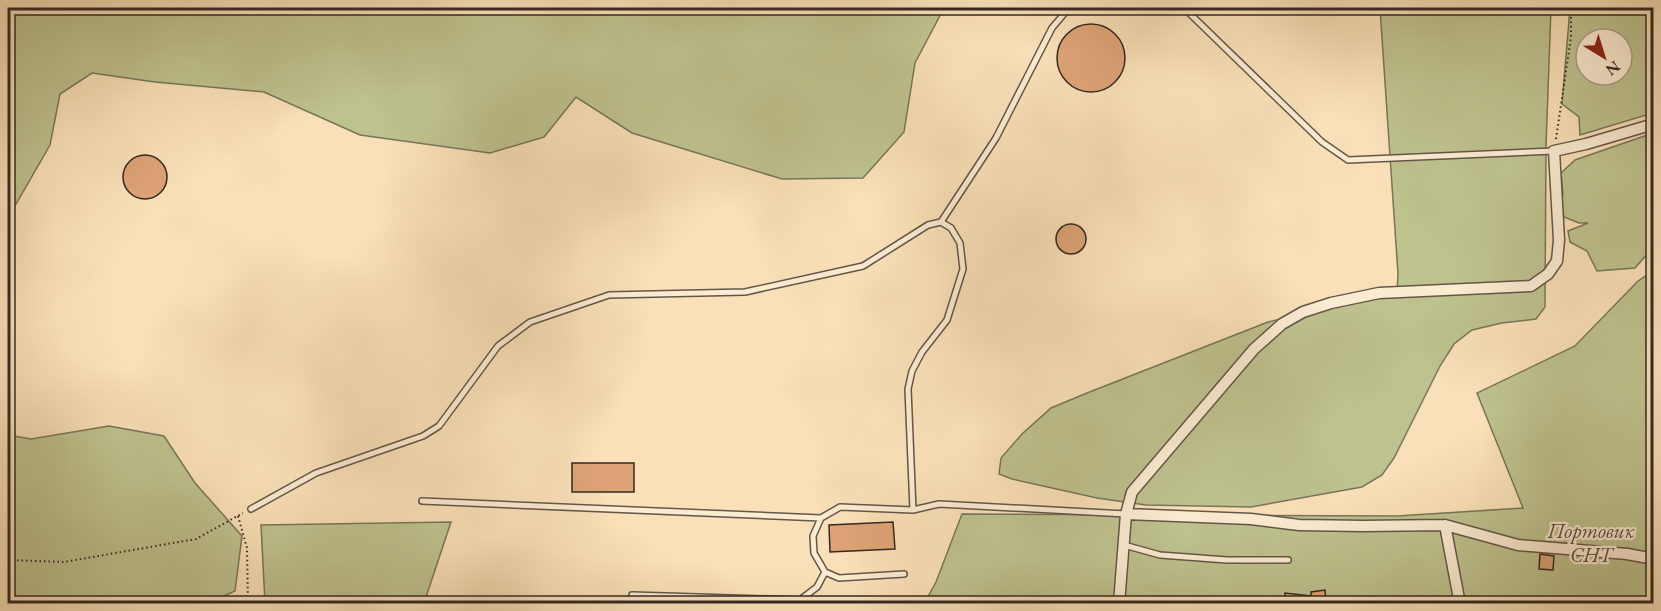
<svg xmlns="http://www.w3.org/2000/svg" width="1661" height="611" font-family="'EB Garamond',serif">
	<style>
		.green { fill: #bec28f; stroke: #797559; stroke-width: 1.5; fill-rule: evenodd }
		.building { fill: #dda376; stroke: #342823; stroke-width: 1.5 }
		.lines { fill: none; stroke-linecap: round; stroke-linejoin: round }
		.lane-casing { stroke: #655648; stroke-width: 8 }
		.street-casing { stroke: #655648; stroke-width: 13 }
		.path { stroke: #342823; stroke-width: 2; stroke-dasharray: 1.5 3; stroke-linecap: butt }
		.lane { stroke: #fbebd1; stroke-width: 5 }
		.street { stroke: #fbebd1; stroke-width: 10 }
		.labels { text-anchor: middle; stroke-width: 4.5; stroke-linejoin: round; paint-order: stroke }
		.park-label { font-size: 21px; font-style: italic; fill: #564e3e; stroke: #fbebd1 }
	</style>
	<rect width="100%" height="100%" fill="#f9e0b8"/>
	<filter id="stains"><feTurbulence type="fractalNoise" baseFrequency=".00333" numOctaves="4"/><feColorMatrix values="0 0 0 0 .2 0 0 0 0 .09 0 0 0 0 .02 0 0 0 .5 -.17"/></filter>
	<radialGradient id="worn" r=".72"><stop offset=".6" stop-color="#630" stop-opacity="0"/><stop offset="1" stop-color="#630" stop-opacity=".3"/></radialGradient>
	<path class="green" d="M8 8H944L915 63 904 132 863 178 782 179 632 133 576 97 544 137 490 153 360 135 264 92 155 82 92 73 60 94 50 145 16 204 8 214Z
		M1380 8H1551L1546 146 1545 307 1536 319 1502 323 1472 330 1454 344 1440 366 1394 458 1382 475 1362 487 1251 507 1146 505 1097 498 1012 479 999 474 1001 458 1022 434 1051 408 1087 393 1268 322 1397 292 1398 274Z
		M1570 8H1653V113L1580 135 1579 117 1562 104ZM1586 39H1622V75H1586Z
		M1653 133V245H1651L1649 252 1635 268 1597 271 1587 251 1570 242 1568 231 1588 223H1579L1564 217 1561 202 1563 195 1561 173 1575 160Z
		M1653 271V603L924 604 936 582 962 514 1397 516 1523 508 1477 393 1575 346 1638 281Z
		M109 426 164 436 195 483 242 536 235 591 209 603H8V435L31 439Z
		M451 522 424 603H265L261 525Z"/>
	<path class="building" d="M1057 58a34 34 0 1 1 68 0a34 34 0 1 1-68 0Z
		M123 177a22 22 0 1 1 44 0a22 22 0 1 1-44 0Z
		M1056 239a15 15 0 1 1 30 0a15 15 0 1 1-30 0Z
		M572 463H634V492H572Z
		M893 522 895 549 830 552 829 525Z
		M1540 554 1554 556 1553 570 1539 569Z
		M1325 590 1326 601 1318 602V603H1284L1285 593 1311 596V592Z"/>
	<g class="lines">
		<g class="lane-casing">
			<path id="lane" d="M1184 8 1322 142 1348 160 1554 151
				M941 222 996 138 1052 28 1069 8
				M422 501 821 518
				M251 509 316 473 423 436 439 426 498 346 530 322 609 295 745 292 863 266 928 225 941 222 951 228 960 243 963 269 947 320 922 352 912 371 908 389 913 510
				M1124 545 1160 555 1227 560H1288
				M904 574 839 578 825 572 814 553 813 536 821 518 840 507 913 510 939 504 1126 514
				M632 595 800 600 817 587 825 572"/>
		</g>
		<g class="street-casing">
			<path id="street" d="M1126 514 1251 519 1299 525 1363 526 1445 525 1518 545 1627 554 1654 559
				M1445 525 1460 604
				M1119 604 1126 514 1132 492 1254 349 1282 324 1303 312 1331 303 1379 293 1531 286 1548 274 1557 261 1559 240 1554 151 1586 144 1654 124"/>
		</g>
		<path class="path" d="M1556 139 1571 37V8
			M238 516 247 548 248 604
			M8 560 64 562 196 539 243 513"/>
		<use href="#lane" class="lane"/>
		<use href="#street" class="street"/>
	</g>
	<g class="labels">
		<g class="park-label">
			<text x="1591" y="538">Портовик<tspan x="1591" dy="24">СНТ</tspan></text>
		</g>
	</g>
	<rect width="1661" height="611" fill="none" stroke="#f9e0b8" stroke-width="30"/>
	<rect x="9" y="9" width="1643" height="593" fill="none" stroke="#342823" stroke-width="3"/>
	<rect x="15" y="15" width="1631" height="581" fill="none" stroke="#342823" stroke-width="1.5"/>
	<g transform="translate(1604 57) rotate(142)"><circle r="28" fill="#fbebd1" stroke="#ab9d8b" stroke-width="1.5"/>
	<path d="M0-4.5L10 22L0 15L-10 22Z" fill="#8f2418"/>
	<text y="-9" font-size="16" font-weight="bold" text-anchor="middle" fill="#342823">N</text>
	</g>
	<rect width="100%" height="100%" filter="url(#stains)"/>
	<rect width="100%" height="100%" fill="url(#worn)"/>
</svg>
